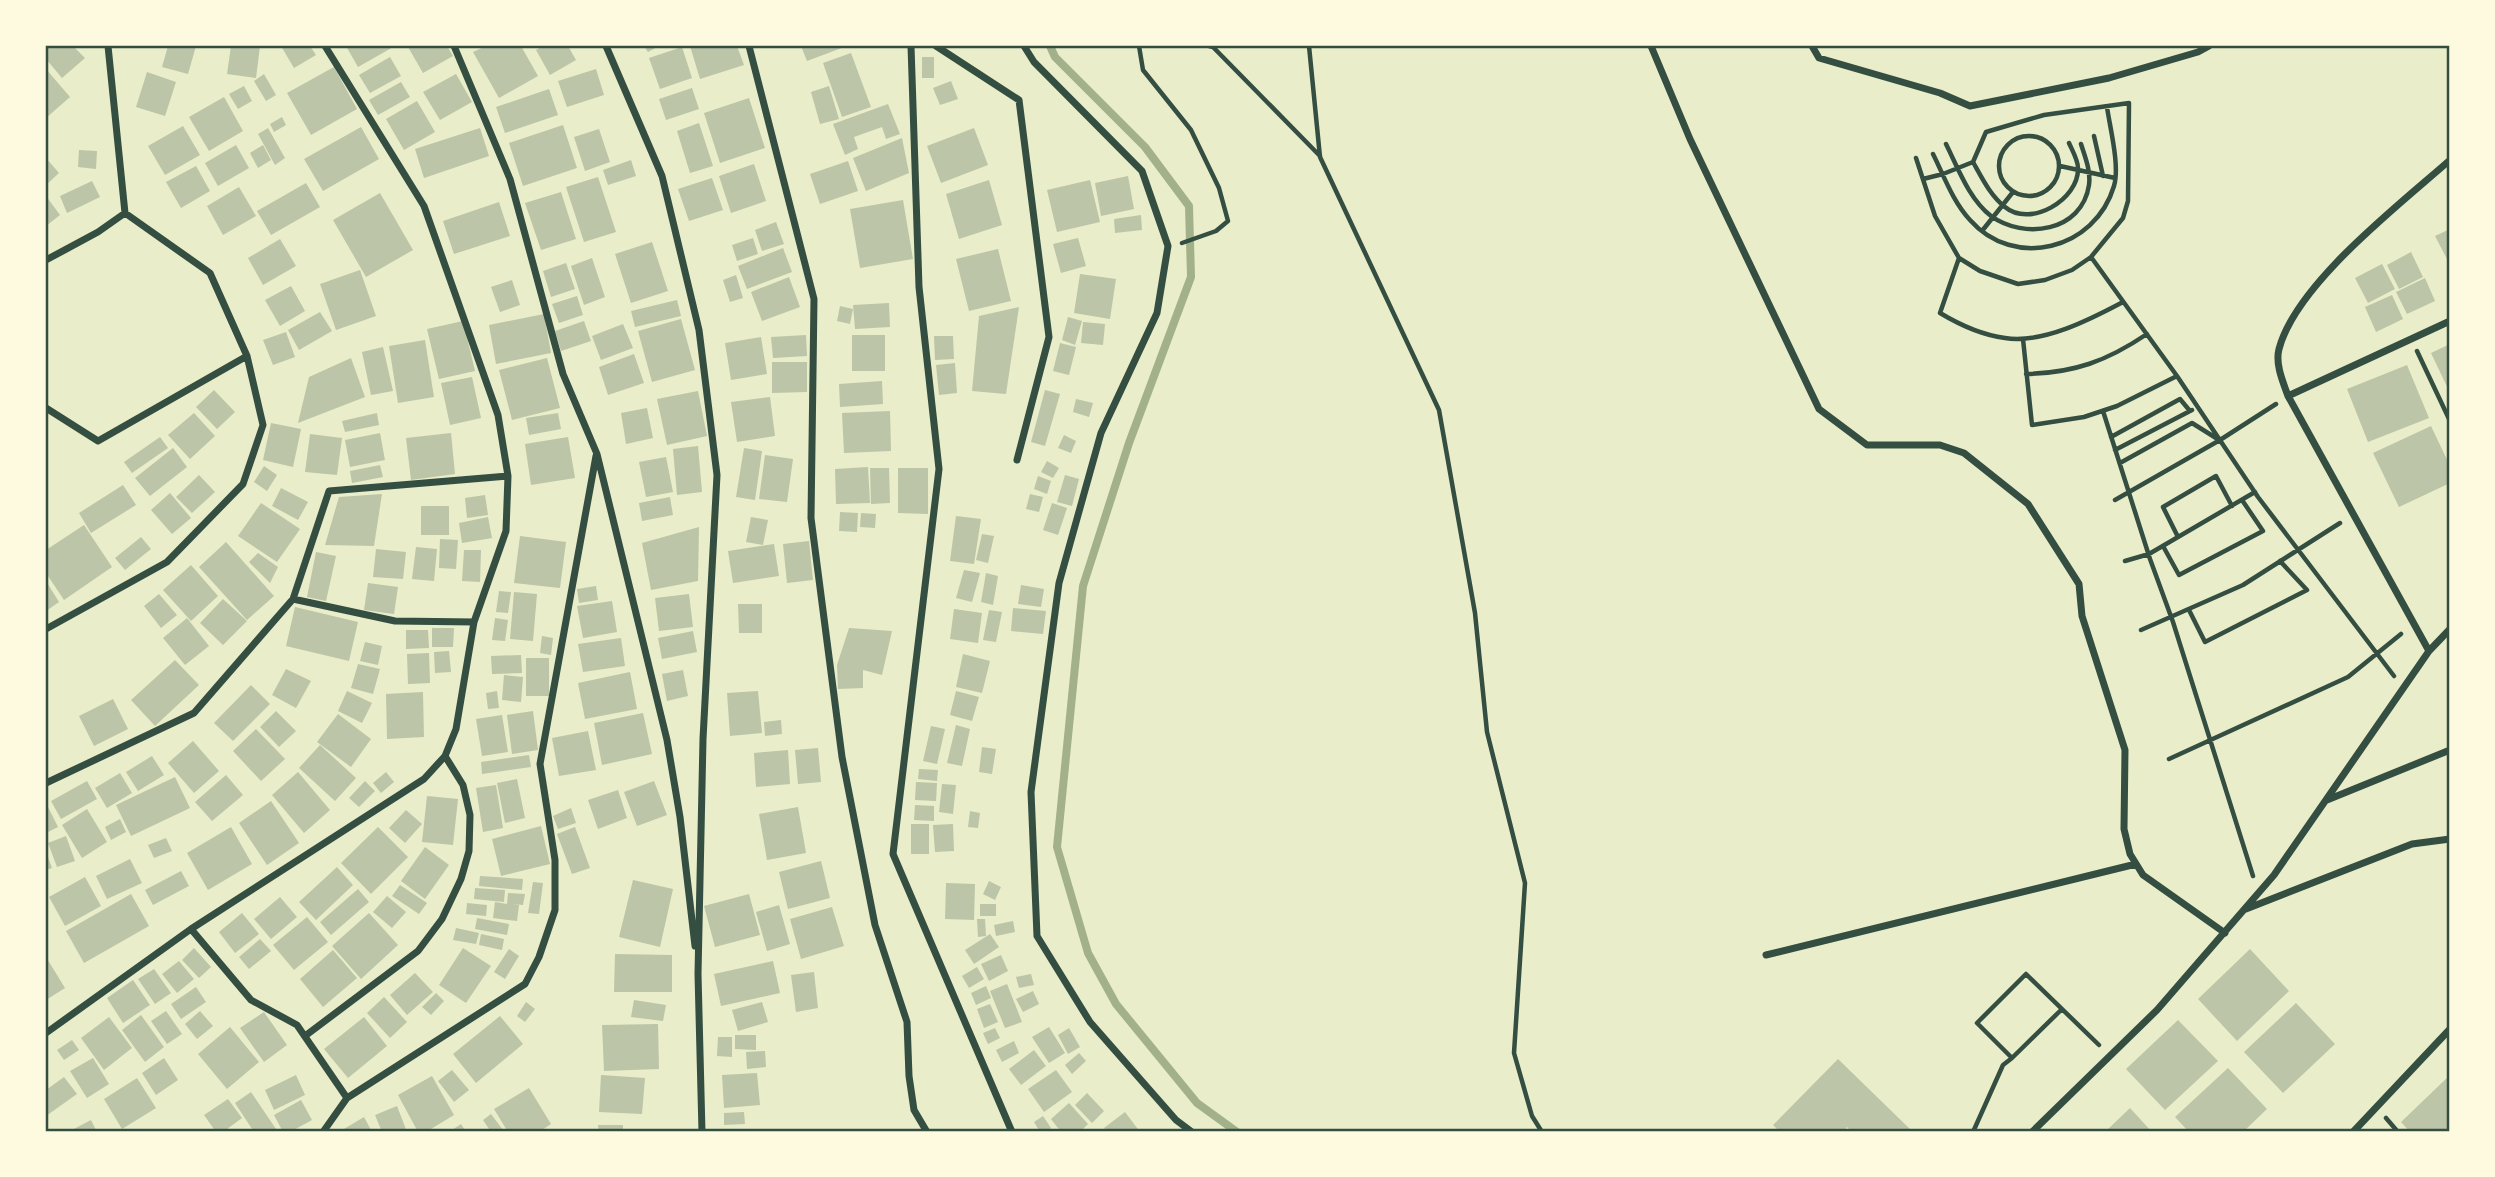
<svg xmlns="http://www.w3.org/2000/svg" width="2495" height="1177" font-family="Raleway,sans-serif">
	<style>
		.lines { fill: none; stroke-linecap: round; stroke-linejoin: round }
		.stream { stroke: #a3b18a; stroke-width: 8 }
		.building { fill: #bcc5a7 }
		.path { stroke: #344e41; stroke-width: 4.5 }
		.minor { stroke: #344e41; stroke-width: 7 }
		.neatline { fill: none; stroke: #344e41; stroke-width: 2.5 }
	</style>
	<rect width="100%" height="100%" fill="#e9edc9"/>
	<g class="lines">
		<path class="stream" d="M1050 46 1055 57 1145 147 1189 206 1191 277 1129 443 1083 586 1057 847 1088 953 1116 1004 1197 1103 1237 1132"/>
	</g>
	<path class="building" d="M46 46H73L85 58 62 78 46 59Z
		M168 46H196L188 74 162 67Z
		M231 46H260L256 78 227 74Z
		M281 46H310L316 55 294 68Z
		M346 46H395L358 67Z
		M410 46H447L453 56 423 73 408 47Z
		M486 46H521L538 76 499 98 473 52Z
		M543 46H568L576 60 550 75 536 50Z
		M644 46H659L648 52Z
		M690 46H737L744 65 700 79Z
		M801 46H847L807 61Z
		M682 47 692 78 660 89 649 58Z
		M851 53 871 107 842 117 823 63Z
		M390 57 401 76 370 93 359 75Z
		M922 57H934V78H922Z
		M334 67 357 109 311 135 287 93Z
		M46 69 70 97 46 118Z
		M596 69 604 95 567 107 558 81Z
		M147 72 176 82 165 116 136 107Z
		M264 74 276 95 266 101 254 81Z
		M456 74 472 102 440 120 423 92Z
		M951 81 958 99 940 105 933 88Z
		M401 82 410 97 378 115 369 100Z
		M244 86 252 101 238 109 229 94Z
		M829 86 839 119 820 124 811 92Z
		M692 88 699 109 666 120 659 99Z
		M549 89 558 115 505 133 496 107Z
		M224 97 243 131 209 151 189 117Z
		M749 98 765 148 720 163 704 113Z
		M417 101 435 132 404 150 386 119Z
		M888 104 900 134 886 139 882 127 854 137 858 149 845 155 833 124Z
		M282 117 286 125 274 132 270 124Z
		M699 123 713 166 690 173 677 131Z
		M563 125 577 168 523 186 509 143Z
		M183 126 200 155 165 175 148 146Z
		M361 127 379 159 323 191 304 159Z
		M268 128 285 158 275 165 258 134Z
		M480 128 489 156 424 178 415 149Z
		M974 128 988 165 941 183 927 146Z
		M599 129 610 162 585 171 574 137Z
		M902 138 909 173 866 191 853 158Z
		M236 145 249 168 218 186 205 163Z
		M263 145 271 160 258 168 250 153Z
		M79 150 97 151 96 169 78 167Z
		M46 158 59 173 46 185Z
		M631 160 636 176 608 185 603 170Z
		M848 161 858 191 820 204 810 174Z
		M754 164 766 201 731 213 719 176Z
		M196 166 210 191 181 208 166 182Z
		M1128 176 1134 209 1101 216 1095 183Z
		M598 177 616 232 584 242 566 187Z
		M712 178 723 210 689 221 678 189Z
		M989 180 1002 225 959 239 946 194Z
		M1090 180 1100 222 1057 232 1047 190Z
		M92 181 100 197 67 213 60 196Z
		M306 183 320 207 271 235 257 211Z
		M239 187 256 216 223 235 207 206Z
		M561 192 576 239 541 250 525 203Z
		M380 193 413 250 366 277 333 220Z
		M46 196 60 215 46 226Z
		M903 200 913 259 860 268 850 209Z
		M499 202 510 236 454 254 443 221Z
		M1141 215 1142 230 1115 233 1114 219Z
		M776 222 784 244 762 251 755 230Z
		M2450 229V258L2447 259 2435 236Z
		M753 238 758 254 737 261 732 245Z
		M1078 238 1086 266 1061 273 1053 244Z
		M280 239 296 266 263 285 248 258Z
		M652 242 668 291 631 303 615 254Z
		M783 248 792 272 747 289 738 266Z
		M998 249 1011 301 969 311 956 259Z
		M2411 252 2423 277 2399 289 2387 265Z
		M592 258 605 297 584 305 571 266Z
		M566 263 575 289 551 297 543 271Z
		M2382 264 2395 289 2368 303 2355 278Z
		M360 270 376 316 336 330 320 284Z
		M1080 274 1116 279 1110 319 1074 313Z
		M736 275 743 298 730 302 723 280Z
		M789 277 800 307 762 321 751 292Z
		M2425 278 2435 301 2407 314 2396 292Z
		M512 280 520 305 500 312 491 287Z
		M291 286 305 311 280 326 265 300Z
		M2392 295 2403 319 2376 332 2365 307Z
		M577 296 583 315 559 323 552 304Z
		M677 300 681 316 635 327 631 311Z
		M889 303 890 327 855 329 853 305Z
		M840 306 853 309 850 324 837 321Z
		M1019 307 1006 394 972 391 979 316Z
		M320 312 332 331 299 350 288 330Z
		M544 314 551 353 496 364 489 325Z
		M1068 317 1082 321 1075 345 1062 340Z
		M681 319 695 370 652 382 638 331Z
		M463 321 475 371 439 379 427 329Z
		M584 321 591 341 561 351 555 331Z
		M1083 322 1105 324 1103 345 1081 343Z
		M623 324 633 348 601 360 592 336Z
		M286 332 295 357 273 365 263 340Z
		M806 335 807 356 773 358 771 337Z
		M852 335H885V371H852Z
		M934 336H953L954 359 935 360Z
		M761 337 767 374 731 380 725 343Z
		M425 340 434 397 398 403 389 346Z
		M1060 343 1076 347 1069 375 1053 371Z
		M2450 344V393L2431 353Z
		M383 347 393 391 371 395 362 352Z
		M634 354 644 383 608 395 599 367Z
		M351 358 365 397 298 423 309 377Z
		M547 358 560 408 512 420 499 370Z
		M772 362H807V392L772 393Z
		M955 363 957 393 939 395 936 365Z
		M2407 365 2429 418 2368 442 2347 389Z
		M472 377 481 418 450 425 441 383Z
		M882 381 883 404 840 407 839 384Z
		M214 390 235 412 217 429 196 407Z
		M1045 390 1060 394 1045 446 1031 442Z
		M698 391 707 436 667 445 657 399Z
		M770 397 775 436 737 442 731 402Z
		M1076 399 1093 403 1089 417 1073 412Z
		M647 408 653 438 626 444 621 413Z
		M890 411 891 451 844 453 842 413Z
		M194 413 215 436 190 459 168 435Z
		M377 413 379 425 345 432 342 421Z
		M558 413 561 429 529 435 526 418Z
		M271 423 301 429 293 467 263 460Z
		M2431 426 2450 466V483L2399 507 2373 453Z
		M380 433 385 460 350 467 345 440Z
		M451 433 455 474 411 480 406 438Z
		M310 434 342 438 337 475 305 472Z
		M1064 435 1076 441 1071 453 1058 448Z
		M160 437 168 448 132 473 124 462Z
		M568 437 575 478 531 485 525 444Z
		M698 446 702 492 677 495 673 449Z
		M173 448 187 467 150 496 135 478Z
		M744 448 762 451 755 500 736 497Z
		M765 455 793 459 787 502 759 499Z
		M666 457 673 492 646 497 639 462Z
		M1047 461 1059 468 1053 478 1041 472Z
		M380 465 383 477 352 483 350 471Z
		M264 466 277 475 267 491 254 482Z
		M868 467 870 503 836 504 835 469Z
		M870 468H889L890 503 871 504Z
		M898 468H928V514L898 513Z
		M199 475 215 492 192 513 176 497Z
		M1065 475 1079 479 1072 506 1057 502Z
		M1038 476 1051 481 1047 494 1034 489Z
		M123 485 136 505 91 533 79 513Z
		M281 488 308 502 298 520 272 506Z
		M170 493 191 518 172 534 151 510Z
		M382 494 374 546 325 545 339 497Z
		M1030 494 1043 497 1039 512 1026 509Z
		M485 495 488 515 467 518 465 498Z
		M670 497 673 515 642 521 639 503Z
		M261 503 300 529 277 562 238 536Z
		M1052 503 1067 508 1058 535 1043 530Z
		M421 506H449V535H421Z
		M840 512 858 513 857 532 839 531Z
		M861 513 876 514 875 528 860 527Z
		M956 516 981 519 974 564 950 561Z
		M488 517 492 538 462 543 459 523Z
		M751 517 768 520 763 545 746 542Z
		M84 525 112 567 64 600 46 573V550Z
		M699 527 698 581 651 590 642 543Z
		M982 534 994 536 988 563 976 560Z
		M520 536 566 542 560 588 514 583Z
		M141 537 151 549 125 570 115 558Z
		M440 539 458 540 456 569 439 568Z
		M809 541 813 580 787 583 783 544Z
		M226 542 274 596 247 620 199 567Z
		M774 544 779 576 733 583 728 551Z
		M416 547 437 549 434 581 412 579Z
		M376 549 406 552 403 579 373 577Z
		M464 550H481L480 582 462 581Z
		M316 552 336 556 326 601 307 597Z
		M258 553 278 567 270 583 249 562Z
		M191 565 218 596 191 621 163 590Z
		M964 570 980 573 972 602 956 598Z
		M986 573 998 576 993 605 981 602Z
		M46 581 59 602 46 611Z
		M368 583 398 587 394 614 364 610Z
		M1021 585 1044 589 1041 607 1018 604Z
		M596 586 598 600 579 603 577 589Z
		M499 591 511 592 508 613 496 612Z
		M514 592 537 594 533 641 510 639Z
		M159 594 177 615 161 628 144 606Z
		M689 594 693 627 659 631 655 598Z
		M223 599 247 621 223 645 200 623Z
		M612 601 617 632 583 638 577 606Z
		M738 604H762V633H739Z
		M295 607 358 622 349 661 286 646Z
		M1013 608 1046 611 1043 634 1011 631Z
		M954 609 982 613 978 643 950 639Z
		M989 610 1002 612 996 642 983 640Z
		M187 618 209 646 185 665 163 638Z
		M495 618 508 620 505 641 492 640Z
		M432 628H454L453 647H432Z
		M849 628 892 631 882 675 863 670V688L838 689 837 665Z
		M406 630H428L429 648 406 649Z
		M693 631 697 652 662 659 658 638Z
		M542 636 553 638 551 655 540 653Z
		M621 638 625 666 583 672 578 644Z
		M365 642 382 646 378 665 360 661Z
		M449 651 451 672 435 673 434 652Z
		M429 653 430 683 408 684 407 654Z
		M963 654 990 661 982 693 956 687Z
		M521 655 522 673 492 674 491 656Z
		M526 658H549V696H526Z
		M175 660 199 685 155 726 131 700Z
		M358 664 380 669 373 694 351 688Z
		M286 669 311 681 296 708 272 695Z
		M683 670 688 696 667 701 662 674Z
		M630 672 637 709 585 719 578 683Z
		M504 675 523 677 521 702 502 700Z
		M251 685 270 704 233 741 214 723Z
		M347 691 372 703 362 723 338 711Z
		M497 691 499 708 488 709 486 693Z
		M758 691 762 733 730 736 727 693Z
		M956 691 979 697 972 721 950 715Z
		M423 692 424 737 387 739 386 694Z
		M113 699 128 729 94 746 79 716Z
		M276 711 296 731 279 747 260 727Z
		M533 711 538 750 512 754 507 715Z
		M643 713 652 754 602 765 594 723Z
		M338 714 371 739 351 767 317 742Z
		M502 715 508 752 482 756 476 719Z
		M781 720 782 734 765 736 764 722Z
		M956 725 970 729 962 766 947 763Z
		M931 726 945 729 937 764 923 761Z
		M256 729 285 759 261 781 233 751Z
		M588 731 596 770 559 776 552 738Z
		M193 741 219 771 194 793 168 763Z
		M320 745 356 778 335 801 299 768Z
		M982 747 996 749 992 774 979 772Z
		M818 748 821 782 798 784 795 750Z
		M788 750 790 784 756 787 754 753Z
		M529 755 531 767 482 774 481 762Z
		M152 756 164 775 138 791 126 772Z
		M919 769 938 770 937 781 918 779Z
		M298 772 330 810 304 833 272 795Z
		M386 772 394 782 381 793 373 783Z
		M120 773 132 793 107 808 95 788Z
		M226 775 243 795 212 821 195 802Z
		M175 777 190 808 131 836 116 805Z
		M517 779 525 818 505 823 497 783Z
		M87 781 97 799 61 819 51 801Z
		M365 781 375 791 359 807 349 798Z
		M654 781 667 815 637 826 624 792Z
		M916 782 937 783 936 801 915 800Z
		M942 784 956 785 953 814 939 812Z
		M496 785 503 828 483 832 476 788Z
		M618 790 627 818 598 829 588 800Z
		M427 796 458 799 453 845 422 842Z
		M271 801 299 843 267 865 239 823Z
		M915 805 934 806V821L914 820Z
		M48 807 58 827 46 833V808Z
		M798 807 806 853 767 860 759 814Z
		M571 808 576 823 558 829 553 816Z
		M87 809 107 842 82 858 62 825Z
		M406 810 422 824 405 843 389 828Z
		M970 811 980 813 978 828 968 827Z
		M120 819 126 832 111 840 105 827Z
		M911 824H929V854H911Z
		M953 824 954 851 935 852 933 825Z
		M541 826 550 864 501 876 492 839Z
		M231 827 252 864 208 890 187 853Z
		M378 827 408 857 371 894 341 863Z
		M575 827 590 868 572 874 557 834Z
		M66 836 75 861 57 867 48 843Z
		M166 838 172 851 154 858 148 845Z
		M425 847 449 865 425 899 401 881Z
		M46 852 52 868 46 870Z
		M130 859 142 883 107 899 96 876Z
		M821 861 830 898 788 909 779 872Z
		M337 867 353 885 316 920 299 902Z
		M181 871 189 886 153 905 145 890Z
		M480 876 523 879 522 890 479 886Z
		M85 877 101 906 65 926 49 897Z
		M633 880 673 889 660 947 619 937Z
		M989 881 1001 887 995 900 983 894Z
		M533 882 543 883 539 914 528 913Z
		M946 883 975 884 974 920 945 919Z
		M400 885 427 903 419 914 392 896Z
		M475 888 505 890 504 902 474 899Z
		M358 889 369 902 331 935 320 922Z
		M508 893 525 894 523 905 512 904 519 905 517 921 493 918 495 902 507 904Z
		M131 894 149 926 84 963 66 931Z
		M749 894 760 935 715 947 704 906Z
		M387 896 406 912 392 928 373 912Z
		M280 897 297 917 271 939 254 919Z
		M467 903 487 905 486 916 466 914Z
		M980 904H996V916H980Z
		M779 905 790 944 767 951 756 912Z
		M832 907 844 946 801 959 790 919Z
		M242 913 259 934 235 953 219 932Z
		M369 913 398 945 361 979 332 946Z
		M307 917 328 942 294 970 273 945Z
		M477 918 509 924 507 935 475 929Z
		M977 919H985L986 936 978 937Z
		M1013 921 1015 932 996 936 994 925Z
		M456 928 479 933 476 944 453 940Z
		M481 934 504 939 502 950 479 945Z
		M990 934 999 947 974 964 965 950Z
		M260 939 271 951 249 969 239 957Z
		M194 948 211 967 199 978 182 960Z
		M463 948 491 966 466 1003 439 985Z
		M509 949 519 956 505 979 494 972Z
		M2250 949 2289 991 2237 1041 2198 999Z
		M333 950 357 978 323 1007 300 979Z
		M615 954 672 955V992H614Z
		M1001 955 1008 971 989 981 981 964Z
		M46 957 65 988 46 1000Z
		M179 961 194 979 177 993 162 974Z
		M773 961 780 993 721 1006 714 974Z
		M977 967 984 979 969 988 962 976Z
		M154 969 171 993 155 1004 138 979Z
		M814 972 818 1008 796 1012 791 975Z
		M415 973 433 992 407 1015 390 995Z
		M1031 974 1034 985 1019 988 1016 977Z
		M133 980 150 1005 123 1023 107 998Z
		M1007 984 1022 1022 1005 1028 990 991Z
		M986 986 991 998 976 1005 971 993Z
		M196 987 206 1002 181 1019 171 1004Z
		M1033 991 1039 1004 1023 1012 1016 999Z
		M436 993 444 1001 431 1015 422 1007Z
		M384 997 407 1022 390 1038 367 1013Z
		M634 1000 666 1005 663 1021 631 1017Z
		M526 1002 535 1009 525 1022 517 1016Z
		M762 1002 768 1022 738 1031 732 1010Z
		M2296 1003 2335 1044 2283 1093 2244 1052Z
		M990 1004 998 1022 984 1028 977 1009Z
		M166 1011 182 1034 167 1044 151 1021Z
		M200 1011 213 1026 197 1039 185 1024Z
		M264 1012 287 1045 264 1062 240 1028Z
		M141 1015 164 1047 145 1062 122 1030Z
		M500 1016 523 1044 476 1083 453 1054Z
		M109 1017 132 1048 104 1070 81 1038Z
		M364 1017 387 1046 348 1078 324 1049Z
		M2178 1020 2218 1061 2165 1110 2126 1069Z
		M658 1024 659 1069 604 1071 602 1025Z
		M230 1027 259 1062 227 1089 198 1054Z
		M1049 1027 1065 1053 1049 1063 1032 1037Z
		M995 1028 1000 1038 988 1044 983 1033Z
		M1069 1028 1080 1047 1068 1054 1058 1035Z
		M735 1035H756V1050L735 1049Z
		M718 1037H732V1057L717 1056Z
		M72 1040 79 1050 64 1060 57 1050Z
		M1014 1041 1019 1053 1002 1062 996 1050Z
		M1034 1050 1046 1066 1021 1085 1009 1069Z
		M765 1051 766 1067 747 1069 746 1052Z
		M1079 1053 1086 1061 1072 1074 1065 1065Z
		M93 1058 109 1084 87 1098 70 1071Z
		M164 1058 178 1080 156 1095 142 1073Z
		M1838 1059 1913 1132H1852L1847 1127 1843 1132H1780L1773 1125Z
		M2228 1068 2267 1109 2243 1132H2189L2175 1117Z
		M452 1070 469 1090 454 1102 438 1081Z
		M1056 1070 1072 1092 1044 1112 1028 1089Z
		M757 1073 760 1105 724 1108 722 1075Z
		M296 1075 305 1095 274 1110 265 1090Z
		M601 1075 645 1078 642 1114 599 1112Z
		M2450 1075V1132H2410L2401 1122Z
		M432 1076 454 1115 426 1132H418L398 1095Z
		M64 1077 77 1094 46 1116V1090Z
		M137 1078 156 1108 122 1129 104 1099Z
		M529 1088 551 1124 539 1132H508L494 1109Z
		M251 1092 276 1129 272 1132H254L235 1103Z
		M1087 1093 1104 1111 1092 1123 1075 1105Z
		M228 1099 242 1118 223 1132H216L204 1115Z
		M301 1100 312 1120 290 1132H283L274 1115Z
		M1069 1103 1088 1124 1080 1132H1061L1051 1119Z
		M397 1106 407 1132H382L375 1115Z
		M2130 1108 2152 1132H2105Z
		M744 1112 745 1124 724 1125V1113Z
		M1125 1112 1140 1132H1107L1104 1128Z
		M491 1114 503 1130 502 1132H491L483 1120Z
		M1043 1116 1051 1128 1045 1132H1040L1034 1122Z
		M364 1117 372 1132H339Z
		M91 1120 97 1132H73L72 1130Z
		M461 1124 466 1132H449Z
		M598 1125H623V1132H599Z"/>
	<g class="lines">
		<path class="path" d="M1139 46 1143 70 1191 130 1219 188 1228 221 1216 231 1182 243
			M1209 46 1213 47 1320 156
			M1309 46 1320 157 1439 410 1475 613 1487 732 1525 883 1514 1053 1532 1116 1542 1132
			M1999 166a30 30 0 1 1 60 0a30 30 0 1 1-60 0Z
			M2094 136 2103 176
			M1946 144C1958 168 1969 199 1991 216 2024 240 2082 232 2089 185 2091 171 2085 157 2081 144
			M1933 154C1944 176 1953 202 1970 220 2014 270 2095 250 2114 186 2120 166 2110 128 2107 107
			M1916 158 1935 216 1959 258 1980 271 2018 284 2045 280 2072 270 2091 257 2123 218 2128 201 2129 103 2044 115 1986 132 1973 162
			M2060 166 2115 178
			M1923 179 1943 174 1973 162C1982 178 1990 195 2005 207 2030 228 2079 200 2078 168 2078 160 2072 150 2069 143
			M1982 231 2013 192
			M2091 257 2177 376 2258 497 2394 676
			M1959 258 1940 313C1960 325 1982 335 2005 338 2043 344 2091 319 2123 302
			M2023 339 2032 425 2084 417 2117 406 2177 376
			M2417 351 2450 421
			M2026 374C2074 373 2107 361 2147 334
			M2103 411 2150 559 2173 622 2253 876
			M2111 437 2180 399 2190 411
			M2115 450 2192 410
			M2120 463 2192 423 2216 438
			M2115 500 2220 440 2276 404
			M2178 537 2163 507 2216 476 2232 506
			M2163 546 2179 575 2263 531 2242 500
			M2125 561 2149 554 2255 492
			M2189 610 2205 642 2307 590 2280 561
			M2141 630 2243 585 2340 523
			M2169 759 2348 677 2401 634
			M2061 1010 2012 1058 1977 1023 2026 974 2099 1045
			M2386 1118 2398 1132
			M1973 1132 2003 1065 2012 1058"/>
		<path class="minor" d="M454 46 510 179 563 374 597 454 667 740 680 817 695 946
			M606 46 662 176 699 330 717 475 703 739 698 974 702 1132
			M749 46 814 299 811 518 842 757 875 925 907 1022 909 1076 914 1110 927 1132
			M911 46 919 287 939 469 893 854 1012 1132
			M936 46 1019 100 1049 337 1017 460
			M1024 46 1034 62 1142 171 1168 246 1157 313 1101 433 1059 583 1031 792 1037 936 1090 1022 1176 1120 1192 1132
			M1651 46 1690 139 1819 409 1867 445H1940L1964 453 2028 504 2079 584 2082 616 2125 750 2124 829 2130 854 2143 875 2225 933
			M1812 46 1819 58 1940 93 1970 106 2109 78 2198 52 2209 46
			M46 260 98 232 125 213
			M2288 396 2450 321
			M46 408 98 441 247 356
			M293 599 395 621 474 622
			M46 629 167 562 243 484 263 425 247 356 210 273 125 213 108 46
			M2429 651 2288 396C2283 382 2275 364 2279 349 2296 284 2399 205 2450 160
			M46 783 194 713 293 599 329 491 508 476
			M2327 800 2450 750
			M2246 909 2412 844 2450 839
			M1766 955 2136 864
			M46 1033 191 929
			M305 1036 418 951 442 919 461 879 469 851 470 815 463 785 445 756
			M347 1098 525 984 539 957 555 910V860L540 764 596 456
			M323 1132 347 1098 297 1025 251 1000 191 929 424 779 445 756 456 729 474 622 506 531 508 476 498 415 424 206 325 46
			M2032 1132 2157 1010 2274 875 2429 651 2450 629
			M2353 1132 2450 1029"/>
	</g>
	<rect width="2495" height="1177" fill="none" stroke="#fefae0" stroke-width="94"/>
	<rect x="47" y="47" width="2401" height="1083" class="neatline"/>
</svg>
